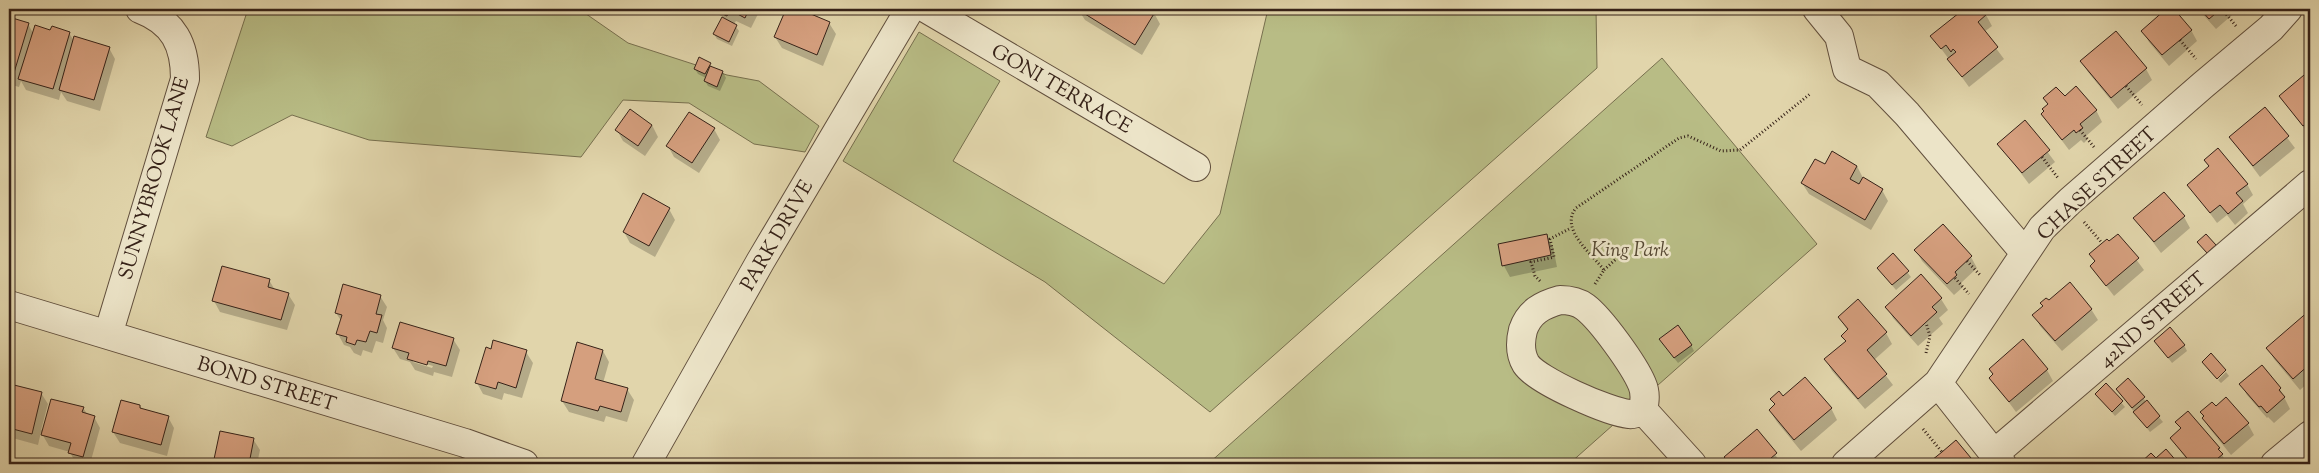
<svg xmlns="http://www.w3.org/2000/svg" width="2319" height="473" font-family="'Sorts Mill Goudy',serif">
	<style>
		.green { fill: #b8bc85; stroke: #776f4e }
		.shadow { fill: #0003; fill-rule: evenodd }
		.building { fill: #d59f7e; stroke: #362218 }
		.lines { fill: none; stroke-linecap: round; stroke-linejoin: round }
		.minor-casing { stroke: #614f3d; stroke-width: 30 }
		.path { stroke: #362218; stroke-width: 3; stroke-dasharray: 1 2.5; stroke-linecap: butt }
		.minor { stroke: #ece4c8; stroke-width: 28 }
		.labels { text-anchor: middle; stroke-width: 5; stroke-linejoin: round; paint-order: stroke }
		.street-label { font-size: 20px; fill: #362218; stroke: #ece4c8 }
		.park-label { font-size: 20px; font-style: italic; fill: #564833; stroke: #ece4c8 }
	</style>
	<rect width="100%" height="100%" fill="#e1d5ab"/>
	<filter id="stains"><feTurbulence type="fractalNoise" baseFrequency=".004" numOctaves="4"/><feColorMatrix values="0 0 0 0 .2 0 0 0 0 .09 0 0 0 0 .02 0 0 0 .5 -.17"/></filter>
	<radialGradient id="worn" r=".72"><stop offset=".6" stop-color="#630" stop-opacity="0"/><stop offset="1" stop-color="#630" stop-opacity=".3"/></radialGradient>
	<path class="green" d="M248 9H579L628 43 727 75 759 81 819 126 805 152 754 144 689 103 623 100 581 157 369 140 292 115 232 146 206 137Z
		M1268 9H1596L1597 68 1210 412 1045 282 843 161 919 32 1000 81 953 161 1164 284 1220 214Z
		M1662 58 1817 244 1569 464H1208Z"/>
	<path class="shadow" d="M708 9H759L760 10 751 28 736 21 734 24 739 31 732 46 717 39 714 34 723 17Z
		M787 9H796L829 23 836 34 823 66 782 48 775 37Z
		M1078 9H1147L1154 13 1160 24 1142 55 1085 20Z
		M1971 9H1981L1986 15 1992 26 1984 32 2004 59 1969 87 1932 36Z
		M2168 9H2172L2191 30 2197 41 2169 66 2149 42 2143 31Z
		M2198 9H2239L2216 29Z
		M9 19 28 24 33 33 51 31 69 33 74 41 109 48 115 59 100 111 67 101 61 92 59 100 26 90 21 81 19 87 12 85 11 88H9Z
		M2082 61 2146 69 2152 80 2118 109 2088 72Z
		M710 64 713 68 723 72 726 78 720 91 708 86 705 81 706 78 698 74 695 69Z
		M2310 71V136L2280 96Z
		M2045 98H2064L2096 110 2102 122 2086 136 2088 139 2084 143 2081 140 2069 150 2042 114 2048 105Z
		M2265 109 2295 148 2260 177 2231 138Z
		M2025 122 2055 162 2029 184 1999 144Z
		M652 125 658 137 645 156 623 141 617 130Z
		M714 129 720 140 699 173 674 157 668 146Z
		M2205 160 2247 184 2253 195 2243 204 2248 213 2235 225 2227 215 2217 223 2189 185 2210 168Z
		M1825 166H1857L1863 178 1882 190 1888 201 1871 230 1809 194 1802 183Z
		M669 209 675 220 655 257 630 243 624 232Z
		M2184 217 2190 228 2161 253 2135 218Z
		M2118 235 2144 270 2114 296 2091 266 2095 262 2091 254Z
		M1546 236 1553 247 1557 267 1510 277 1504 266 1499 245Z
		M1916 250 1971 257 1977 268 1961 283 1963 287 1954 295 1922 261Z
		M1878 268 1907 272 1911 277 1896 290Z
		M1921 276 1941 299 1948 310 1939 318 1943 324 1918 346 1893 318 1887 307Z
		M269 280 275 290 288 294 295 305 287 330 220 312 214 301Z
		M380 296 387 307 383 320 387 328 383 343 376 341 372 353 363 350 361 356 354 353 350 347 344 345 338 334 342 322 336 313Z
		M2049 302 2091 309 2098 320 2062 351 2040 326 2034 315Z
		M2310 312V381L2300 390 2274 359 2268 348Z
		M1839 317 1886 333 1892 344 1874 360 1893 385 1865 409 1832 371 1826 360 1846 342 1843 336 1848 331Z
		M453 339 460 350 452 377 434 372 433 376 415 370 410 362 400 359 393 348ZM413 360 433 366 432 368 413 362Z
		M2023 341 2047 370 2053 381 2016 412 1991 378Z
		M2156 342 2184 345 2187 351 2172 363Z
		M1664 345H1691L1694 351 1678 363Z
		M603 351 609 362 603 383 627 389 634 400 627 422 606 416 604 422 569 412 562 401Z
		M526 352 533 363 522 398 504 393 502 400 483 394 477 383Z
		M2262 366 2280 389 2290 409 2274 423 2268 417 2267 418 2247 395 2241 384Z
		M2226 372 2229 376 2221 383 2218 380Z
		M2128 380 2163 422 2150 432 2117 390Z
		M11 385 41 393 48 404 41 430 83 408 88 415 94 417 100 428 90 464H76L70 452 49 446 41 432 38 445 9 437V393Z
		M2106 385 2125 407 2115 416 2096 394Z
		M1783 397 1831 408 1837 420 1801 451 1777 422 1770 411 1776 406 1772 399Z
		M140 406 142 410 168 417 174 428 167 456 120 443 113 432Z
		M2216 407 2248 424 2254 435 2231 455 2210 429 2203 418 2202 412Z
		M2177 422 2219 449 2227 464H2190L2171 438 2181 429Z
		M1757 431 1782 464H1730L1726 457Z
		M221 432 253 439 260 450 257 464H215Z"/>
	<path class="building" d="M719 9H749L745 18 730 10 727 16 718 12Z
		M786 9H799L830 22 817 55 774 37Z
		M1077 9H1149L1155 12 1135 45Z
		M1964 9H1982L1987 14 1978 22 1998 47 1962 77 1947 59 1956 52 1953 49 1951 52 1946 45 1941 49 1930 36Z
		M2166 9H2174L2192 30 2162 55 2141 31Z
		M2200 9H2221L2209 19Z
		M9 17 29 23 13 76 9 75Z
		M722 17 737 25 729 42 713 34Z
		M35 25 50 30 52 26 70 32 53 89 18 79Z
		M2116 31 2147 68 2111 98 2080 61Z
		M74 36 110 47 94 100 59 90Z
		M699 57 711 63 705 74 694 69Z
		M710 66 723 71 717 87 704 81Z
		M2310 70V120L2303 126 2279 96Z
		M2076 86 2097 110 2080 124 2083 128 2080 130 2076 133 2074 130 2062 140 2041 114 2044 111 2042 109 2048 104 2043 98 2056 87 2065 96Z
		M2265 107 2289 136 2253 166 2229 137Z
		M630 109 652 125 638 146 615 130Z
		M689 112 715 128 692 163 666 146Z
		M2025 120 2050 150 2022 173 1997 144Z
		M2218 148 2248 184 2236 193 2243 201 2228 214 2220 205 2210 213 2187 185 2209 166 2204 160Z
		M1832 151 1857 166 1850 179 1859 184 1863 177 1883 189 1865 220 1801 183 1815 159 1825 164Z
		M2164 192 2185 216 2154 242 2133 218Z
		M643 193 670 208 649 246 623 232Z
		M1943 224 1972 256 1955 272 1957 275 1947 284 1914 250Z
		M1547 234 1551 255 1502 266 1498 244Z
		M2118 234 2139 258 2106 286 2090 266 2095 261 2089 254 2107 239 2109 241Z
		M2206 234 2216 245 2207 253 2197 242Z
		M1893 253 1909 271 1892 285 1877 268Z
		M222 266 270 279 268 287 289 293 281 320 212 301Z
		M1921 274 1942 298 1932 307 1937 312 1911 336 1885 307Z
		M2070 282 2092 309 2055 341 2032 315 2043 306 2040 303 2046 298 2049 300Z
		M343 284 381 295 376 314 382 315 377 333 370 331 366 342 357 340 355 345 346 342 347 337 336 334 342 315 335 313Z
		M1858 299 1887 332 1867 350 1887 374 1858 399 1824 359 1846 341 1841 336 1848 329 1838 317Z
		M2310 310V364L2293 379 2266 348Z
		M400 322 454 338 446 366 428 361 427 365 407 359 409 353 392 348Z
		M1678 325 1692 345 1674 358 1659 339Z
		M2170 327 2185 345 2168 358 2154 341Z
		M2023 339 2048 369 2009 402 1989 378 1993 374 1989 369Z
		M493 340 527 350 516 388 498 382 496 389 475 383 486 347 491 349Z
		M577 342 603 350 595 379 628 388 621 412 600 406 598 411 561 401Z
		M2211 353 2226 370 2217 379 2202 362Z
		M2262 365 2281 388 2279 390 2285 397 2267 413 2261 406 2259 407 2239 384Z
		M1805 377 1832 408 1794 440 1769 410 1775 404 1770 399 1779 391 1783 396Z
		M2128 378 2145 397 2132 408 2116 389Z
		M2106 383 2123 401 2112 412 2095 394Z
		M10 384 42 392 32 434 9 428Z
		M2226 397 2249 423 2224 444 2202 418 2204 416 2200 412 2212 402 2216 406Z
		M51 399 84 407 82 412 95 416 83 457 68 453 71 443 41 435Z
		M121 400 140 405V408L169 416 161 445 112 432Z
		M2147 400 2160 416 2147 428 2133 412Z
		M2188 411 2220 448 2218 449 2223 454 2211 464H2192L2170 438 2181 428 2175 422Z
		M1757 429 1777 453 1764 464H1730L1724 457Z
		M220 431 254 438 249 464H213Z
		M1956 440 1976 464H1927L1942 452Z
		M2166 449 2179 464H2139L2151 453 2156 458Z"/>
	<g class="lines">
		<g class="minor-casing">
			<path id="minor" d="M927 9 1196 167
				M1817 9 1839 36 1847 69 1878 84 1907 114 2025 253
				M1560 300C1569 300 1577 301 1585 307 1601 319 1634 365 1642 384 1646 393 1645 401 1643 410 1639 412 1634 415 1629 414 1609 412 1537 381 1526 364 1520 354 1520 342 1523 330 1529 312 1542 305 1560 300Z
				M9 305 465 443 524 464
				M108 335 185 79C185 45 174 22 140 9
				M1938 383 2002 464
				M1643 410 1692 464
				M1994 454 2310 184
				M646 464 760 262 910 9
				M1846 464 1938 383 2042 228 2070 201 2203 85 2271 28 2288 9
				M2275 464 2310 435"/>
		</g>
		<path class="path" d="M2222 9 2236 26
			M2180 40 2196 59
			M2126 86 2142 105
			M2080 130 2094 147
			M2042 157 2058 178
			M2084 222 2102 243
			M1967 261 1980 275
			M1604 270 1616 259
			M1955 278 1969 294
			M1540 281 1535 276 1531 262 1554 257 1550 239 1571 228
			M1595 284 1604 270C1592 254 1559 229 1576 208L1679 138 1688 136 1721 151 1740 150 1810 94
			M1926 353 1930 336 1926 323
			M1923 429 1942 452"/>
		<use href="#minor" class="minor"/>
	</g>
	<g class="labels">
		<g class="street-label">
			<text transform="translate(1062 88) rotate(30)" y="7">GONI TERRACE</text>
			<text transform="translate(153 178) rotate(-74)" y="7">SUNNYBROOK LANE</text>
			<text transform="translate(2096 183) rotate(-43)" y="7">CHASE STREET</text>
			<text transform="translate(776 235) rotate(-60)" y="7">PARK DRIVE</text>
			<text transform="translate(2152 319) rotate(-41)" y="7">42ND STREET</text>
			<text transform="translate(267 383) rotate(17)" y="7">BOND STREET</text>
		</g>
		<g class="park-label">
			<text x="1630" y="256">King Park</text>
		</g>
	</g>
	<rect width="2319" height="473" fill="none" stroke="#e1d5ab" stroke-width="30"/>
	<rect x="10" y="10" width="2299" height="453" fill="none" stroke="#362218" stroke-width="2.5"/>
	<rect x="15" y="15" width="2289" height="443" fill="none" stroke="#362218"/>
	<rect width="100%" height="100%" filter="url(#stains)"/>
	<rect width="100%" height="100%" fill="url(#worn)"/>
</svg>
